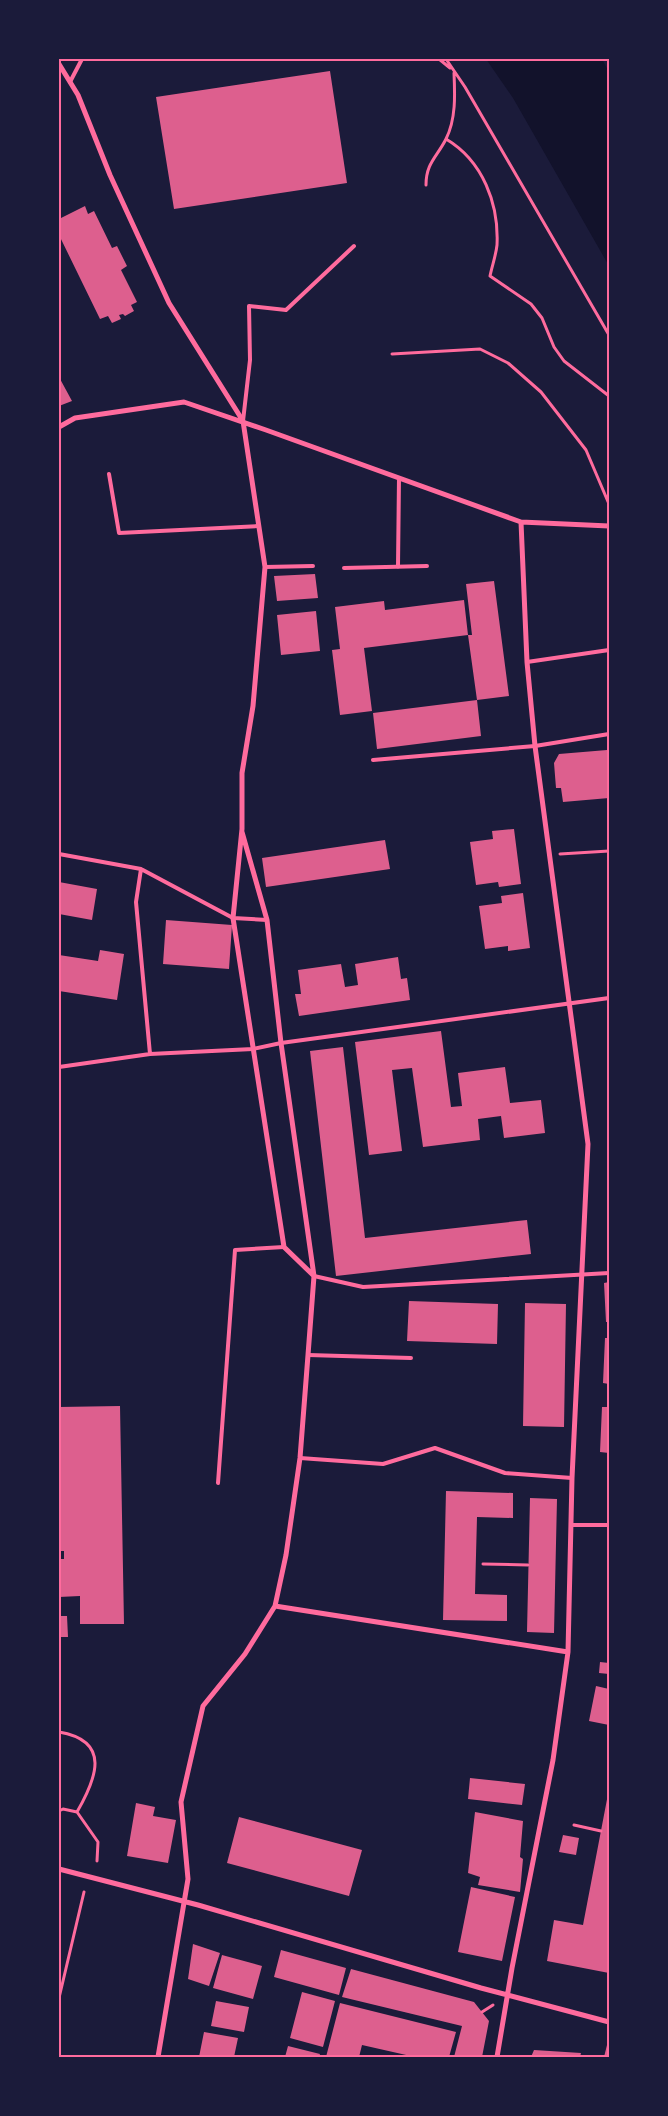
<svg xmlns="http://www.w3.org/2000/svg" width="668" height="2116" font-family="Quicksand,sans-serif">
	<style>
		.water { fill: #12122b }
		.building { fill: #dd5f8e }
		.lines { fill: none; stroke-linecap: round; stroke-linejoin: round }
		.path { stroke: #ff6b9d; stroke-width: 3 }
		.service { stroke: #ff6b9d; stroke-width: 4 }
		.minor { stroke: #ff6b9d; stroke-width: 5 }
		.neatline { fill: none; stroke: #ff6b9d; stroke-width: 2 }
	</style>
	<rect width="100%" height="100%" fill="#1b1b3a"/>
	<path class="water" d="M486 59H602L609 72V266L513 98Z"/>
	<path class="building" d="M330 71 347 183 174 209 156 97Z
		M85 206 88 214 94 211 112 248 117 246 127 266 121 270 137 302 131 305 134 311 125 316 123 314 119 315 121 319 112 323 108 316 100 319 59 235V219Z
		M59 377 72 401 59 406Z
		M315 574 318 598 277 601 274 576Z
		M494 581 509 696 477 700 468 635 364 648 372 711 340 715 332 650 340 649 335 607 384 601 385 610 464 600 468 635H472L466 584Z
		M316 611 320 651 281 655 277 615Z
		M477 700 481 736 377 749 373 713Z
		M607 750 609 798 563 802 561 788H556L554 763 559 754Z
		M514 829 521 884 499 887 498 882 476 885 470 842 493 839 492 831Z
		M385 840 390 869 266 887 262 858Z
		M59 882 97 889 92 920 59 914Z
		M523 893 530 948 508 951V946L485 949 479 906 502 903 501 896Z
		M166 920 232 925 229 969 163 964Z
		M100 950 124 954 117 1000 59 991V955L98 961Z
		M398 957 401 979 407 978 410 1000 299 1016 295 994H301L298 970 341 964 345 987 358 985 355 964Z
		M441 1031 451 1107 462 1106 458 1073 505 1067 510 1103 541 1100 545 1133 504 1138 501 1116 478 1119 480 1140 423 1147 412 1068 392 1070 402 1151 369 1155 355 1042Z
		M343 1047 365 1238 527 1220 531 1254 336 1276 310 1051Z
		M609 1282V1322H606L604 1283Z
		M409 1301 498 1304 497 1344 407 1341Z
		M525 1303 566 1304 564 1427 523 1426Z
		M605 1338H609V1384L603 1383Z
		M120 1406 124 1624H80V1596L59 1597V1559H64V1551H59V1407Z
		M602 1407H609V1453L600 1452Z
		M446 1491 513 1493V1518L477 1517 475 1594 507 1595V1621L443 1620Z
		M530 1498 557 1499 554 1633 527 1632Z
		M59 1616H67L68 1637H59Z
		M600 1662 609 1663V1674L599 1673Z
		M596 1686 609 1689V1725L589 1721Z
		M470 1778 525 1784 522 1805 468 1799Z
		M608 1794 609 1795V1973L547 1961 554 1920 583 1925Z
		M136 1803 155 1807 153 1816 176 1820 168 1863 127 1856Z
		M475 1812 523 1821 520 1857 523 1859 520 1892 478 1885 480 1877 468 1873Z
		M239 1817 362 1850 349 1896 227 1863Z
		M563 1835 579 1838 576 1855 559 1852Z
		M471 1887 515 1897 502 1961 458 1952Z
		M193 1944 220 1953 209 1986 188 1979Z
		M281 1950 346 1968 339 1995 274 1977Z
		M222 1955 262 1966 253 1999 213 1988Z
		M351 1969 474 2002 489 2021 482 2057H454L462 2026 342 1997Z
		M302 1992 335 2001 323 2047 290 2038Z
		M216 2001 249 2007 244 2032 211 2026Z
		M340 2003 456 2032 449 2057H415L362 2045 359 2057H326Z
		M204 2032 238 2038 234 2057H199Z
		M607 2045H609V2057H604Z
		M288 2046 320 2054 319 2057H285Z
		M534 2050 581 2053 580 2057H531Z"/>
	<g class="lines">
		<path class="path" d="M439 59 450 68
			M446 59 465 87 609 335
			M446 139C483 161 499 204 497 245 496 255 492 266 490 276L531 304 542 318 554 347 564 361 609 396
			M426 185C426 163 437 157 446 139 456 119 455 95 454 73
			M392 354 480 349 508 363 541 392 586 450 609 504
			M560 854 609 851
			M483 1564 528 1565
			M59 1732C112 1741 96 1779 77 1812L98 1842 97 1861
			M59 1811 63 1809 77 1812
			M574 1825 601 1831
			M59 1998 84 1892
			M482 2012 493 2005"/>
		<path class="service" d="M70 82 82 59
			M243 421 250 360 249 306 286 310 354 246
			M109 474 119 533 259 526
			M265 567 313 566
			M398 567 399 478
			M344 568 427 566
			M527 662 609 650
			M373 760 535 746 609 734
			M59 854 141 869 233 918 267 920
			M141 869 136 902 150 1054
			M59 1067 150 1054 253 1049 281 1043 609 998
			M314 1276 363 1287 609 1273
			M308 1355 411 1358
			M300 1458 383 1464 435 1448 505 1473 572 1478
			M218 1483 235 1250 284 1247
			M571 1525H609"/>
		<path class="minor" d="M59 64 78 95 110 175 169 303 243 421 265 567 253 706 242 773V829L233 918 284 1247 314 1276
			M59 427 75 418 184 402 266 430 521 522 609 526
			M275 1606 568 1652
			M59 1869 198 1905 481 1988 609 2022
			M158 2057 188 1879 181 1802 203 1706 245 1654 275 1606 286 1555 300 1458 308 1355 314 1276 281 1043 267 920 242 832
			M497 2057 512 1968 553 1760 568 1652 572 1478 588 1144 535 746 527 662 521 522"/>
	</g>
	<rect width="668" height="2116" fill="none" stroke="#1b1b3a" stroke-width="120"/>
	<rect x="60" y="60" width="548" height="1996" class="neatline"/>
</svg>
